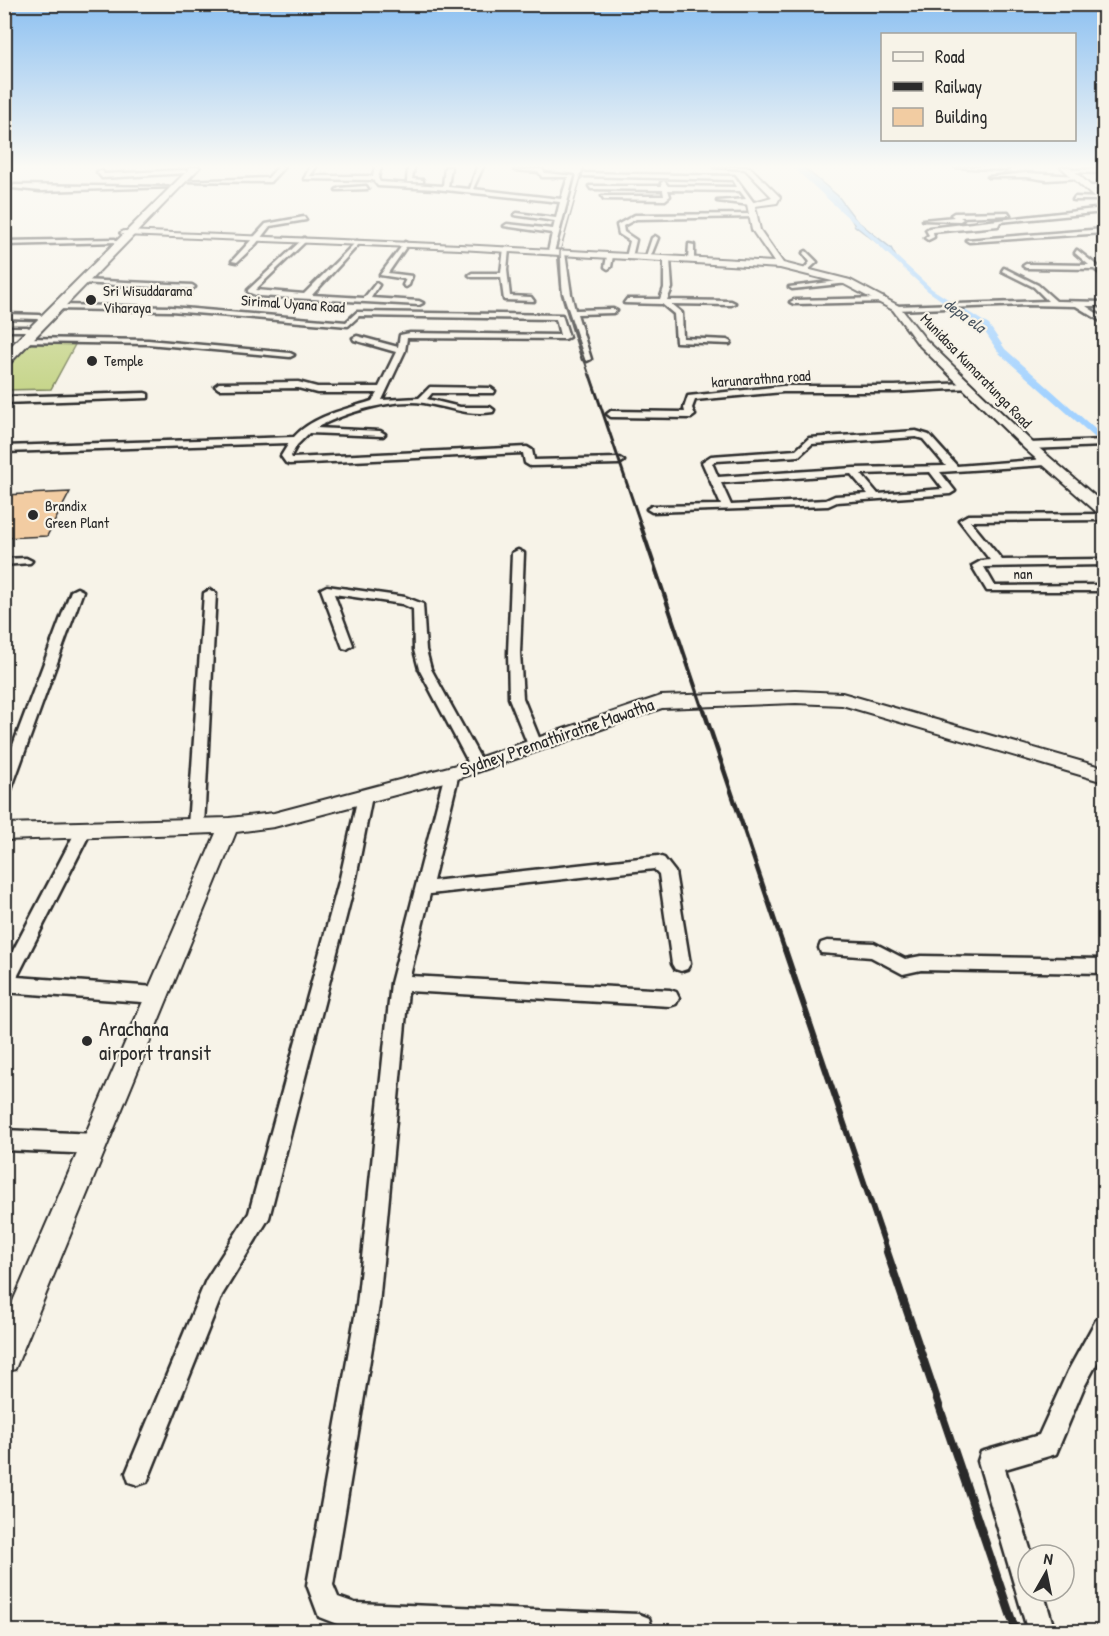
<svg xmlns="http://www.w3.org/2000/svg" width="1109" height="1636" font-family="'Patrick Hand',sans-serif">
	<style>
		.green { fill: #c5d488; stroke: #78805a; stroke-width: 1.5 }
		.water { fill: #a3d2ff; stroke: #738faa; stroke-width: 1.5 }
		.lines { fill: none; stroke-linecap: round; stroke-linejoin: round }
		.canal { fill: #a3d2ff; fill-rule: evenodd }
		.building { fill: #f2cca2; stroke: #2b2b2b; stroke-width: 1.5 }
		.minor-casing { stroke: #2b2b2b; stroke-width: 5 }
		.tertiary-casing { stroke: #2b2b2b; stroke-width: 4 }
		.primary-casing { stroke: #2b2b2b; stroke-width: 4 }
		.trunk-casing { stroke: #2b2b2b; stroke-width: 4 }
		.minor { fill: #f7f3e8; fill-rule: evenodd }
		.tertiary { fill: #f7f3e8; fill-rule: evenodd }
		.primary { fill: #f7f3e8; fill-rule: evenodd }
		.trunk { fill: #f7f3e8; fill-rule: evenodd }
		.rail-far6 { stroke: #2b2b2b; stroke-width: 1.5 }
		.rail-far5 { stroke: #2b2b2b; stroke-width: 2 }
		.rail-far4 { stroke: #2b2b2b; stroke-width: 3 }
		.rail-far3 { stroke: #2b2b2b; stroke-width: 4 }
		.rail-far2 { stroke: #2b2b2b; stroke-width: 4.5 }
		.rail-far1 { stroke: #2b2b2b; stroke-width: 6 }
		.rail { stroke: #2b2b2b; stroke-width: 8 }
		.poi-dot { fill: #2b2b2b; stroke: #f7f3e8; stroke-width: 2 }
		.labels { text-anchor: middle; stroke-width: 4.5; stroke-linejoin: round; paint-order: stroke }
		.far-poi-label { font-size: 15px; fill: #2b2b2b; stroke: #f7f3e8; text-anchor: start }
		.far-street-label { font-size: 15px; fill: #2b2b2b; stroke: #f7f3e8 }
		.far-water-label { font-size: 16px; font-style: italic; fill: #495560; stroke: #f7f3e8 }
		.street-label { font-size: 18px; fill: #2b2b2b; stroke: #f7f3e8 }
		.near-poi-label { font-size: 21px; fill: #2b2b2b; stroke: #f7f3e8; text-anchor: start }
	</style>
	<rect width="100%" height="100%" fill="#f7f3e8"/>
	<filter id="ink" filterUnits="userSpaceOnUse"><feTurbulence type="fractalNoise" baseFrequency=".0167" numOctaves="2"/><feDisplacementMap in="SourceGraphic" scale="12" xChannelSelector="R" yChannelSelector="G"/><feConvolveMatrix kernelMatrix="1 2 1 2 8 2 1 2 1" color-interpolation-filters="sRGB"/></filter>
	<g filter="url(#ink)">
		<path class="green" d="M77 341 51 389 5 390 4 370 32 342Z"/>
		<path class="water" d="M796 167H803L838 196 856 220 891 248 896 257 855 226 847 212Z"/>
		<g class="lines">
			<path class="canal" d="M793 167H799L932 289 989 325 1005 349 1104 437V444L1101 443 999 353 983 329 928 291Z"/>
		</g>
		<path class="building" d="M70 492 47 536 4 538V495Z"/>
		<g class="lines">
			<g class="minor-casing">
				<path id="minor" d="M278 167H284L270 182 179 181 268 178Z
					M310 167H316L310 176H373L375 167H381L378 178 380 182 443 186 445 167H451L448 187 470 189 477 167H483L473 189 561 199 568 177H542L539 172 514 170 542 169 545 173 574 176 554 252 551 254 548 252 552 233 504 226 507 224 553 229 555 221 514 215 517 213 556 218 560 202 436 189 378 186 373 180 304 179Z
					M408 167H414L412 179 423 180V182H407Z
					M714 167H749L746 169Z
					M955 167H1008L1009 168 1006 170Z
					M1104 169V173L1068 172 1071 170Z
					M185 170 187 173 102 178 97 172 102 171 104 174Z
					M584 173 734 176 754 203 751 205 717 201 746 199 740 191 668 190 670 196 665 200 604 199 602 196H664L663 190 591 189 589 186H662L661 183 664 181 668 186 737 187 733 180 582 176Z
					M1027 173 1077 176 1080 178 1047 180 1027 177H988Z
					M14 185 173 187 40 191 12 188Z
					M366 186 368 189 336 190 339 188Z
					M1089 186H1104V190L1087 189Z
					M1075 197 1102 198 1104 200H1073Z
					M1104 208V212L1000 222 998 226 933 232 934 237 928 240 925 238 929 235 926 230 929 228Z
					M1008 212 1010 215 960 217 963 219 960 221 923 220 954 217 951 215 954 213Z
					M754 214 756 217 636 219 623 226 624 232 636 240 632 257 629 259 626 257 630 241 619 234 617 225 635 215Z
					M304 217 306 220 270 226 256 244 237 262 232 261 266 224Z
					M1104 229V233L969 242 966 240Z
					M655 236 658 238 650 258 645 259 652 238Z
					M304 238 306 241 255 290 304 294 357 241 359 244 312 295 364 298 376 283 379 285 371 298 419 301 423 303 419 305 258 296 248 292V290Z
					M115 239 117 242 4 245V241Z
					M405 242 408 244 388 273 412 276 409 285 406 287 403 285 406 279 380 275Z
					M689 244 694 245V260L691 262 688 260Z
					M504 248 509 249 507 270 510 296 531 297 534 301 504 300 501 277H472L469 275 472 273H501Z
					M1077 250 1104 271V276L1094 269 1026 268 1023 266 1026 264 1089 265 1075 253Z
					M562 251 565 253 571 294 575 310 613 309 617 311 613 313 577 314 591 359 587 361 583 359 563 294 559 253Z
					M806 251 817 262 806 272 803 270 810 262 803 253Z
					M610 254 613 256 611 267 608 269 605 267 607 256Z
					M667 257 670 259 672 288 667 300 731 301 735 303 731 305 671 304 682 313 683 338 727 340 731 342 730 344 676 342 674 314 662 304 624 303 627 299H660L664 288V259Z
					M1004 268 1038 285 1056 301 1104 302V306H1086L1104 318V323L1076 306 1027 305 896 310 892 308 896 306 1048 301 1034 287 1002 271Z
					M82 280 192 285 195 287 192 289 80 283Z
					M847 280 849 283 792 289 789 287Z
					M884 298 887 302 794 304 790 302 794 300Z
					M57 305 171 307 346 322 357 312 562 315 569 337 565 339 407 338 405 351 382 400 419 398 430 387 491 388 495 391 494 393H432L427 399 460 407H490L494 410 493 412C468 416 448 407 424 403 393 398 343 413 316 428L380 431 385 434 383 436 309 433 297 445 291 456 292 458 527 447 532 450 534 460 619 458 624 461 619 464 530 466 525 463 523 453 289 464 286 463 281 456 289 443 4 452V446L294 437C313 416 344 410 372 401L377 393H317L298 388 219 389 215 386 219 383 298 382 317 387H379L396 352 354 340 353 338 357 336 398 347 400 335 410 333 560 335 556 319 359 316 348 326 171 311 54 309Z
					M4 314 39 315 43 317 39 319 4 318Z
					M4 327H27L31 329 27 331H4Z
					M25 338 148 340 290 353 294 355 290 357 148 344 22 342 21 340Z
					M968 383 972 386 971 388 895 392H783L695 400 692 408 695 415 691 418 611 417 607 414 611 411 685 412 684 408 688 396 783 386H895Z
					M145 393 148 394V398L4 403V397Z
					M916 431 929 435 957 466 1046 459 1051 462 1046 465 940 472 955 491 950 494 837 502 828 506 652 512 647 509 652 506 721 505 702 462 711 456 796 450 809 438ZM916 437 923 439 946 466 854 468 718 477 712 463 716 461 799 456 812 444ZM930 472 943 489 878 494 861 474ZM851 474 868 494 835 496 826 500 731 505 721 483Z
					M1104 440V446L1029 449 1024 446 1029 443Z
					M1104 514V520L970 521 1002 560 1104 559V565L984 567 995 586 1104 585V591H987L972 566 981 561 990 560 959 520 968 515Z
					M518 550 524 553 520 653 523 698 542 745 535 750 528 745 509 698 508 653 512 553Z
					M26 558 32 561 30 563 4 565V559Z
					M327 586 405 597 423 604 426 650 431 669 484 765 482 769H472L419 669 414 650 413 609 402 604 334 594 353 645 347 649 343 648 321 589Z
					M77 588 83 591 11 790 4 795V769L71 591Z
					M210 590 216 593 204 826 201 830H191L188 826 204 593Z
					M452 768 459 773 433 881 658 856 664 858 675 872 690 964 687 969 681 971 675 969 672 964 659 874 654 869 430 894 410 976 670 990 676 992 679 998 676 1004 670 1006 408 991 379 1305 333 1585 338 1597 355 1603 639 1614 649 1618 653 1632 355 1631 319 1617 307 1585 357 1305 391 983 445 773Z
					M365 791 370 792 372 796 356 878 269 1218 222 1295 147 1482 138 1485 129 1482 126 1473 206 1280 249 1213 340 878 358 796 360 792Z
					M84 823 89 825 92 829 17 977 156 987 162 989 165 995 162 1001 156 1003 4 992V968L79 825Z
					M827 941 874 943 905 959 921 956 1104 959V973L921 970 903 974 871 957 821 953 819 948 821 943Z
					M4 1130 96 1134 103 1137 106 1144 103 1151 96 1154 4 1150Z
					M1104 1317V1350L1084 1387 1056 1454 1005 1469 1032 1555H1028V1591H1043L1055 1632H1028L978 1461 981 1452 1039 1435 1068 1371 1096 1320Z"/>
			</g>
			<g class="tertiary-casing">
				<path id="tertiary" d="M743 167H750L780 197 777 203 755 206 760 230 783 263 850 280 899 306 926 340 1033 443 1104 504V515L1099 514 1025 449 918 344 893 310 844 284 780 268 460 249 124 235 120 233 124 231 460 245 774 262 752 230 747 204 772 197Z
					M796 691 842 693 1104 768V782L842 705 796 703 662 708 463 777 274 827 236 832 15 1369 4 1373V1322L216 833 4 840V824L229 818 274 813 460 764 661 696Z"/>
			</g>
			<g class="primary-casing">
				<path id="primary" d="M1061 167H1070L1104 198V205L1101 204Z"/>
			</g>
			<g class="trunk-casing">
				<path id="trunk" d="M191 167H200L9 364 4 365V353Z"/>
			</g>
			<use href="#minor" class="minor"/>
			<use href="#tertiary" class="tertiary"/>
			<use href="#primary" class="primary"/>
			<use href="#trunk" class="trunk"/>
			<path class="rail-far6" d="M560 260V252L584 167"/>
			<path class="rail-far5" d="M560 258 561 290 590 377"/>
			<path class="rail-far4" d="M590 375 641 525"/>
			<path class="rail-far3" d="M640 523 704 713"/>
			<path class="rail-far2" d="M704 711 785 951"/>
			<path class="rail-far1" d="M785 950 888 1253"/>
			<path class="rail" d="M887 1252 1016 1632"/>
		</g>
	</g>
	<linearGradient id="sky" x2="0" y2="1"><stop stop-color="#8cc0f1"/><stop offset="0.42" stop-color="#fbfaf5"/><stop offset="1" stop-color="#fbfaf5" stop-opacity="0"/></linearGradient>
	<rect width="1109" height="396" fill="url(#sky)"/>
	<g class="poi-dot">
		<circle cx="91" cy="300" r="6"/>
		<circle cx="92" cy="361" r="6"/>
		<circle cx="33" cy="515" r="6"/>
		<circle cx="87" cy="1041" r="6"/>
	</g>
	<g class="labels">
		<g class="far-poi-label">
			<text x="103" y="296">Sri Wisuddarama<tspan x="103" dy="17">Viharaya</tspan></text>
			<text x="104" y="366">Temple</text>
			<text x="45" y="511">Brandix<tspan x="45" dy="17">Green Plant</tspan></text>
		</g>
		<g class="far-street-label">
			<text transform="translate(293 304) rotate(4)" y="5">Sirimal Uyana Road</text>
			<text transform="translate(976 371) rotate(46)" y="5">Munidasa Kumaratunga Road</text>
			<text transform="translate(761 379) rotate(-4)" y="5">karunarathna road</text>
			<text x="1023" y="579">nan</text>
		</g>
		<g class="far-water-label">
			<text transform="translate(965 315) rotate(36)" y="6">depa ela</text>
		</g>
		<g class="street-label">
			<text transform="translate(557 737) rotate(-19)" y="6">Sydney Premathiratne Mawatha</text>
		</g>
		<g class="near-poi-label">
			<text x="99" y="1036">Arachana<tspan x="99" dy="24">airport transit</tspan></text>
		</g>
	</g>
	<rect width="1109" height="1636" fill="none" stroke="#f7f3e8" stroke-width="24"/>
	<rect x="12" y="12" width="1085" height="1612" fill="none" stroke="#2b2b2b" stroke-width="2" filter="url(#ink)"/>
	<rect x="881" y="33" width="195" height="108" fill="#f7f3e8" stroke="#a5a39c" stroke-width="1.5"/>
	<rect x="893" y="52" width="30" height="9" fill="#f7f3e8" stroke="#a5a39c" stroke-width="1.5"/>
	<text x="935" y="63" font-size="18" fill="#2b2b2b">Road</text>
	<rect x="893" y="82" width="30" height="9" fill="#2b2b2b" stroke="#a5a39c" stroke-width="1.5"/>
	<text x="935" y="93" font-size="18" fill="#2b2b2b">Railway</text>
	<rect x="893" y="108" width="30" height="18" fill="#f2cca2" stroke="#a5a39c" stroke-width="1.5"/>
	<text x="935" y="123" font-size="18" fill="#2b2b2b">Building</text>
	<g transform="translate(1046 1573) rotate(9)"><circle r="28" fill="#f7f3e8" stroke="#a5a39c" stroke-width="1.5"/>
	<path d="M0-4.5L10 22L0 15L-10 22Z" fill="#2b2b2b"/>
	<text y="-9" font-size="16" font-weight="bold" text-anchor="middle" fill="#2b2b2b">N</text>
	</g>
</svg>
